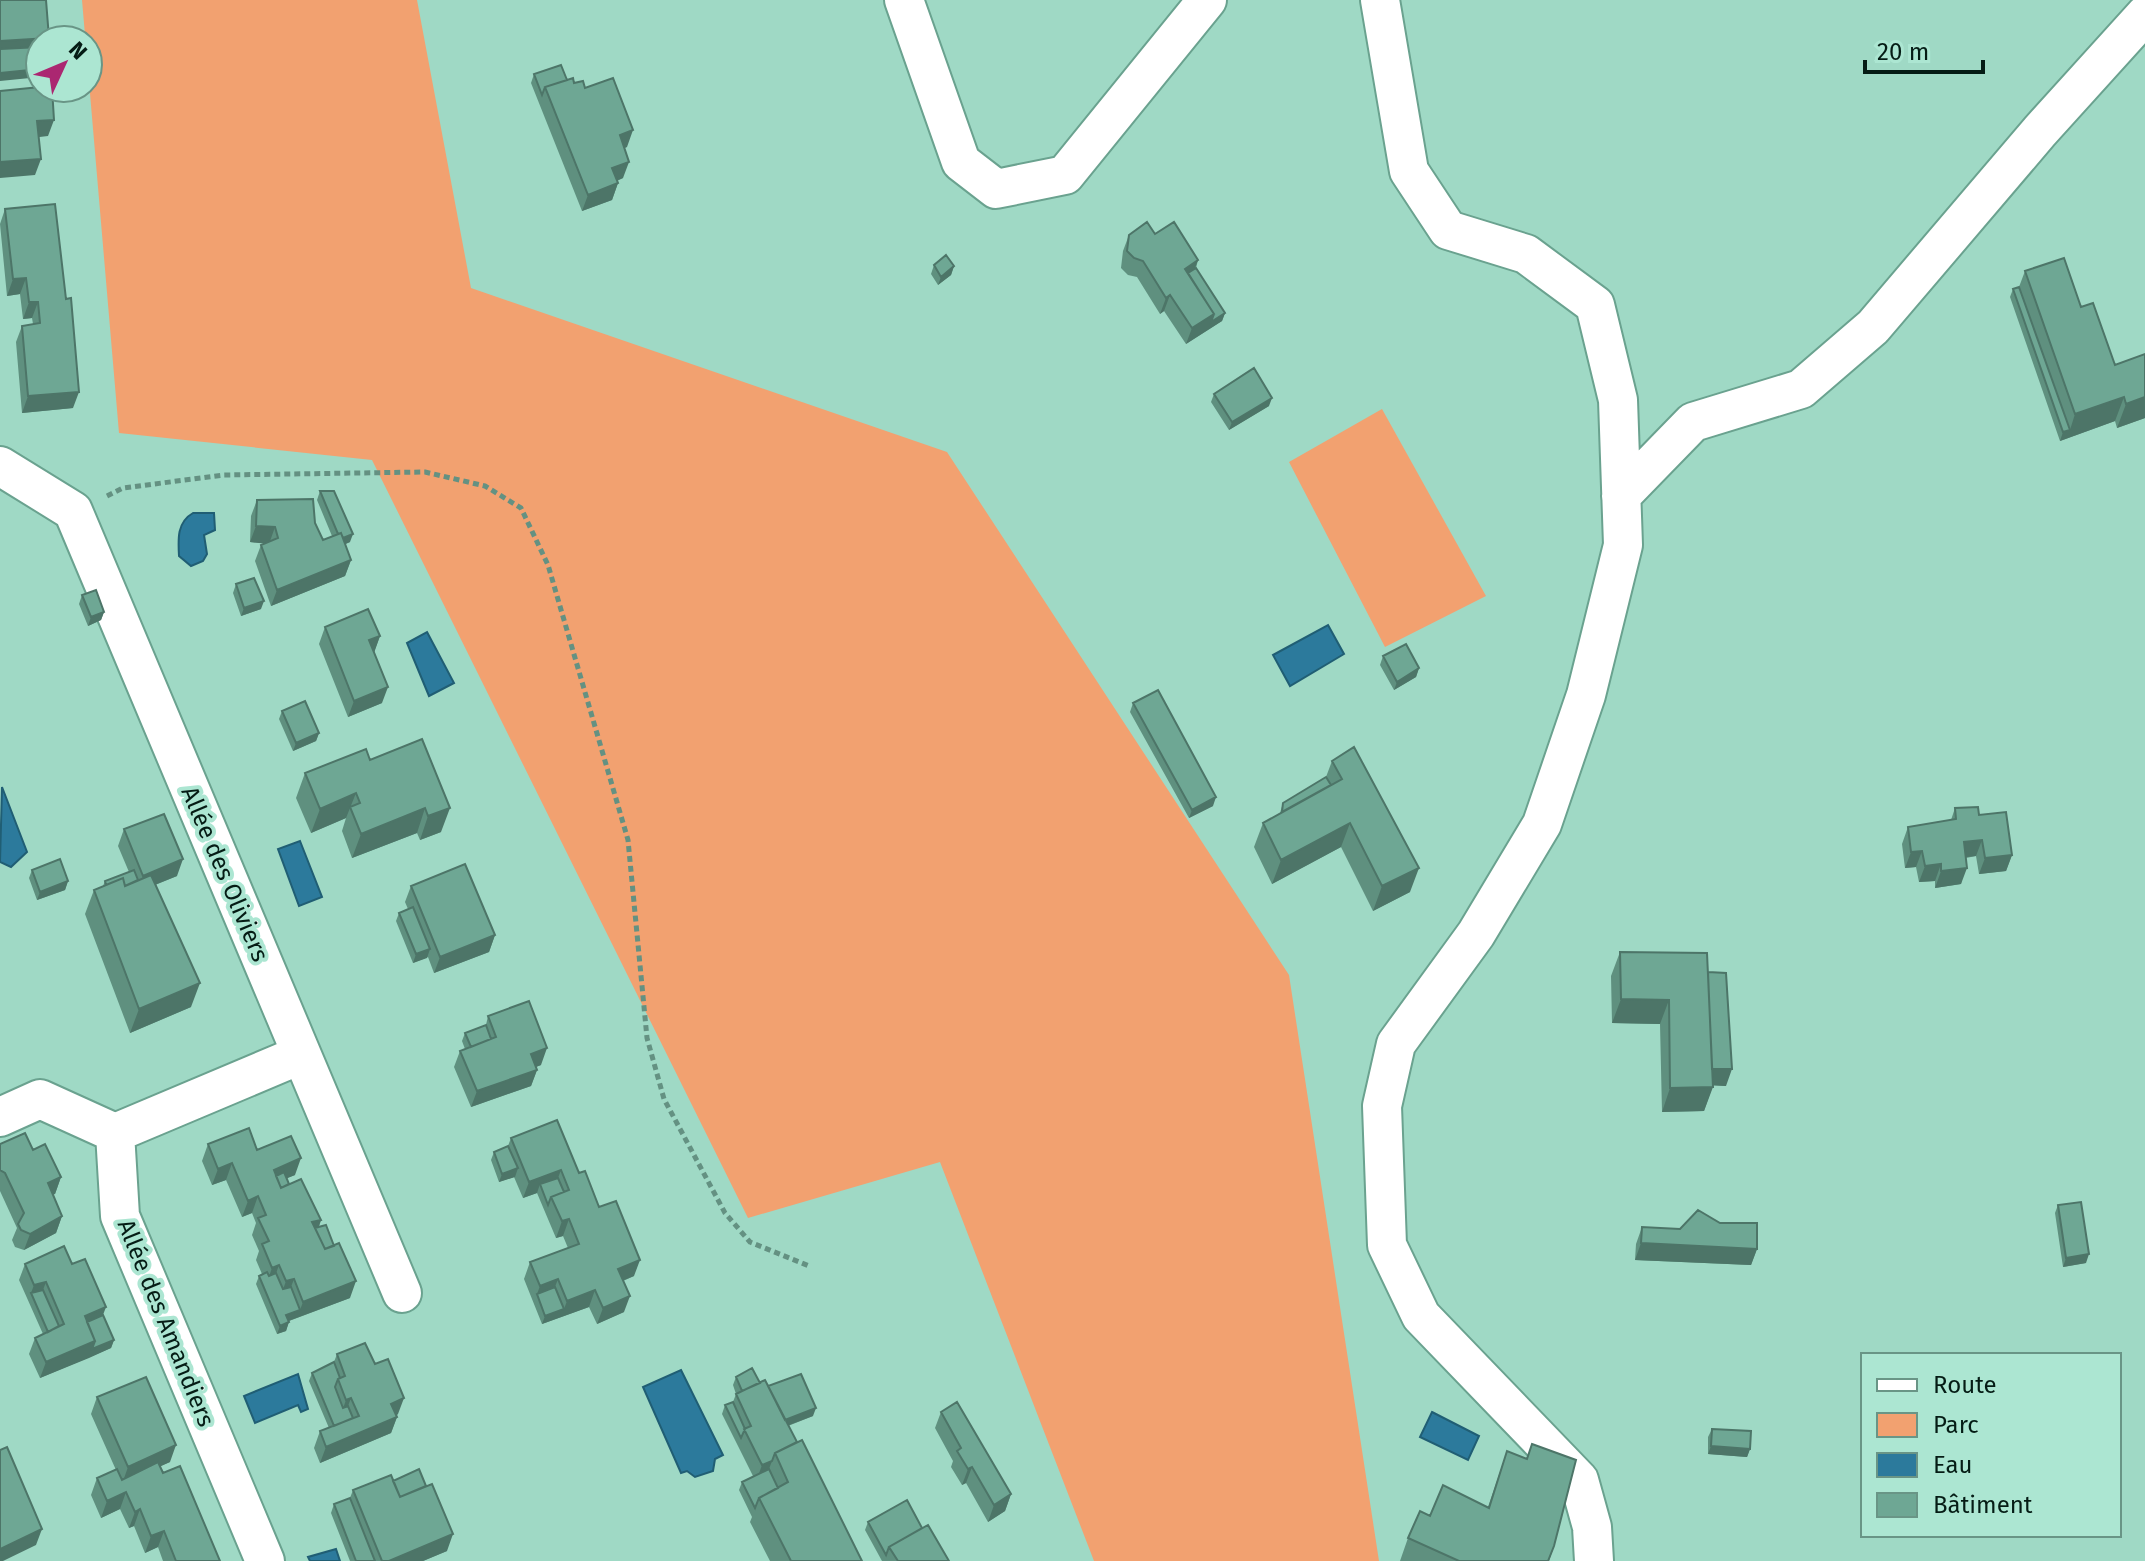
<svg xmlns="http://www.w3.org/2000/svg" width="2145" height="1561" font-family="'Fira Sans',sans-serif">
	<style>
		.green { fill: #f2a170 }
		.water { fill: #2c7a9c; stroke: #205e74; stroke-width: 2 }
		.lines { fill: none; stroke-linecap: round; stroke-linejoin: round }
		.minor-casing { stroke: #6aa28f; stroke-width: 42 }
		.path { stroke: #649182; stroke-width: 5; stroke-dasharray: 6 4; stroke-linecap: butt }
		.minor { stroke: #fff; stroke-width: 38 }
		.wall { fill: #5f907f }
		.shaded-wall { fill: #4d7568 }
		.building { fill: #6ea794; stroke: #4d7568; stroke-width: 2 }
		.labels { text-anchor: middle; stroke-width: 8; stroke-linejoin: round; paint-order: stroke }
		.street-label { font-size: 24px; fill: #051c15; stroke: #ace6d2 }
	</style>
	<rect width="100%" height="100%" fill="#9fd9c5"/>
	<path class="green" d="M82 0H417L471 288 947 452 1289 975 1379 1561H1094L940 1162 748 1218 372 460 119 433Z
		M1382 409 1486 596 1385 647 1289 462Z"/>
	<path class="water" d="M193 513H214L215 530 204 535 207 554 203 561 191 566 179 556C178 539 177 522 193 513Z
		M1328 625 1344 654 1290 686 1273 655Z
		M427 632 454 683 429 696 407 643Z
		M2 787 27 852 11 867 0 862Z
		M300 841 322 897 299 906 278 849Z
		M681 1370 723 1455 715 1459 713 1471 695 1477 687 1471 681 1473 643 1387Z
		M298 1374 308 1409 301 1412 298 1405 255 1423 244 1396Z
		M1432 1412 1479 1436 1468 1460 1420 1437Z
		M336 1549 340 1561H310L308 1557Z"/>
	<g class="lines">
		<g class="minor-casing">
			<path id="minor" d="M904 0 961 162 996 189 1065 175 1207 0
				M1380 0 1409 171 1448 230 1526 254 1595 305 1618 400 1623 545 1586 695 1542 824 1476 934 1396 1044 1382 1106 1387 1245 1421 1316 1579 1480 1592 1527 1594 1561
				M0 466 73 511 402 1293
				M1621 496 1693 422 1801 389 1873 327 2040 131 2145 15
				M0 1117 40 1099 115 1133
				M115 1133 120 1216 265 1561
				M115 1133 300 1055"/>
		</g>
		<path class="path" d="M107 496 123 488 224 475 425 472 485 486 521 508 548 565 628 840 647 1038 664 1099 725 1213 750 1242 809 1266"/>
		<use href="#minor" class="minor"/>
	</g>
	<path class="wall" d="M534 74 567 80 585 88 627 147 624 148 623 178 617 181 618 183 612 200 582 211 531 83Z
		M55 204 73 408 22 413 16 342 22 326 33 324 32 318 23 319 20 294 7 296 0 224 5 209Z
		M1155 234 1198 260 1196 268 1225 313 1222 321 1186 344 1164 311 1160 314 1137 277 1128 275 1121 268 1123 251 1129 235Z
		M934 265 954 266 951 275 938 285 931 274Z
		M2025 271 2081 307 2115 365 2145 354V418L2117 428 2115 421 2060 441 2010 297 2013 289 2019 287Z
		M1214 394 1269 406 1229 430 1211 402Z
		M320 491 350 542 345 544 351 560 345 576 271 606 255 561 261 545 265 543 250 542 251 516 257 500 315 523 323 540 332 536 317 500Z
		M236 584 261 609 241 616 233 593Z
		M82 595 104 612 101 620 88 626 79 604Z
		M325 627 380 636 374 652 382 703 348 717 319 644Z
		M1383 656 1419 668 1416 677 1394 690 1380 665Z
		M1133 703 1213 806 1189 818 1130 712Z
		M282 711 319 733 316 741 293 751 279 719Z
		M422 739 441 832 420 840 417 833 352 858 342 831 346 818 311 833 296 798 305 773 370 760Z
		M1332 761 1410 892 1373 911 1341 847 1272 884 1254 847 1263 823 1280 813 1283 803 1326 777Z
		M1955 808 1979 815 2012 855 2006 871 1979 874 1976 856 1966 858 1961 884 1935 888V881L1919 882 1916 867 1905 868 1902 844 1908 827 1951 820Z
		M124 829 177 876 155 885 191 1007 130 1033 85 914 94 890 103 886 105 881 129 872 118 846Z
		M32 870 68 881 65 890 37 900 29 878Z
		M411 886 495 935 489 952 434 973 428 957 413 963 396 921 399 913 408 909 405 902Z
		M1620 952 1708 972 1726 1086 1713 1085 1704 1111 1662 1112 1660 1024 1612 1023 1611 976Z
		M488 1016 541 1065 536 1067 537 1070 531 1086 471 1107 454 1067 460 1051 465 1049 462 1041 465 1033 486 1025Z
		M511 1138 579 1173 599 1207 634 1276 623 1281 624 1312 597 1324 589 1307 542 1324 524 1279 530 1262 568 1248 563 1236 556 1238 537 1193 523 1198 514 1177 499 1182 491 1160 494 1152 508 1146Z
		M0 1144 33 1150 61 1177 55 1194H53L62 1216 56 1233 24 1250 15 1247 12 1240 17 1228 0 1191Z
		M208 1144 257 1150 295 1175 287 1178 289 1184 321 1220 319 1227 350 1298 289 1321 286 1331 277 1334 256 1284 259 1276 262 1274 256 1260 259 1251 252 1235 256 1223 252 1213 242 1217 226 1180 212 1185 202 1161Z
		M2058 1205 2086 1263 2063 1267 2055 1213Z
		M1642 1227 1757 1249 1751 1265 1635 1260 1636 1244Z
		M25 1264H72L103 1315 114 1340 111 1348 40 1378 29 1354 35 1338 43 1334 19 1280Z
		M337 1354 398 1414 397 1415V1417L391 1433 320 1463 314 1448 320 1431 329 1428 309 1381 312 1373 334 1362Z
		M736 1377 768 1386 813 1416 788 1426 862 1561H770L750 1522 752 1517 739 1490 742 1482 753 1476 722 1414 725 1405 733 1402 736 1394 733 1385Z
		M97 1397 170 1462 160 1466 220 1561H163L158 1547 145 1553 134 1526 129 1528 120 1509 101 1518 91 1495 97 1478 116 1470 91 1414Z
		M941 1412 1011 1494 1005 1511 988 1522 966 1483 962 1485 951 1467 953 1461 935 1428Z
		M1712 1429 1750 1449 1747 1457 1708 1454V1437Z
		M1507 1451 1554 1546 1549 1561H1400L1408 1538 1430 1516 1488 1507Z
		M393 1481 447 1551 423 1561H350L331 1513 334 1504 350 1498 353 1490Z
		M868 1522 922 1528 949 1561H882L865 1530Z"/>
	<path class="shaded-wall" d="M49 38 48 40H40V55L0 57V41Z
		M40 69V77L0 81V73Z
		M54 120 48 136 31 138 37 121Z
		M633 130 627 147 614 152 620 135Z
		M41 159 35 175 0 178V162Z
		M629 162 623 178 606 185 612 168Z
		M618 183 612 200 582 211 588 195Z
		M1198 260 1192 276 1185 281V269Z
		M954 266 951 275 938 285 941 277Z
		M26 278 20 294 7 296 13 279Z
		M1170 295 1164 311 1160 314 1166 298Z
		M29 302H38L32 318 23 319Z
		M1225 313 1222 321 1186 344 1192 328 1214 314Z
		M79 392 73 408 22 413 28 396Z
		M2124 397 2115 421 2060 441 2063 432 2070 430 2075 414Z
		M2145 397V418L2117 428 2126 404Z
		M1272 398 1269 406 1229 430 1232 422Z
		M256 526 275 527 269 544 250 542Z
		M353 534 350 542 337 548 340 539Z
		M351 560 345 576 271 606 277 590Z
		M264 601 261 609 241 616 244 608Z
		M104 612 101 620 88 626 91 617Z
		M380 636 374 653 369 640Z
		M1419 668 1416 677 1394 690 1397 682Z
		M388 687 382 703 348 717 354 701Z
		M319 733 316 741 293 751 296 743Z
		M356 793 346 818 311 833 320 809Z
		M1216 797 1213 806 1189 818 1192 810Z
		M425 808 417 833 352 858 361 834Z
		M450 808 441 832 420 840 428 816Z
		M1350 823 1341 847 1272 884 1281 860Z
		M1982 840 1976 856 1958 858 1964 842Z
		M1922 851 1916 867 1905 868 1911 852Z
		M2012 855 2006 871 1979 874 1985 858Z
		M183 859 177 876 137 892 143 876Z
		M1941 864 1935 881 1919 882 1925 866Z
		M1419 868 1410 892 1373 911 1382 886Z
		M1967 868 1961 884 1935 888 1941 871Z
		M68 881 65 890 37 900 40 892Z
		M495 935 489 952 434 973 440 957Z
		M430 949 427 958 413 963 416 954Z
		M200 983 191 1007 130 1033 139 1009Z
		M1621 999 1669 1000 1660 1024 1612 1023Z
		M547 1048 541 1065 525 1071 531 1054Z
		M1709 1069H1732L1726 1086 1703 1085Z
		M537 1070 531 1086 471 1107 477 1091Z
		M1713 1087 1704 1111 1662 1112 1670 1088Z
		M301 1158 295 1175 273 1184 274 1170Z
		M232 1163 226 1180 212 1185 218 1169Z
		M518 1168 515 1177 499 1182 502 1174Z
		M561 1170 555 1186 540 1184 537 1193 523 1198 529 1182Z
		M61 1177 55 1194 42 1199 48 1183Z
		M258 1196 252 1213 242 1217 248 1201Z
		M62 1216 56 1233 24 1250 30 1234Z
		M569 1219 563 1236 556 1238 562 1221Z
		M321 1220 315 1236 312 1222Z
		M1641 1243 1757 1249 1751 1265 1635 1260Z
		M2089 1254 2086 1263 2063 1267 2066 1258Z
		M640 1260 634 1276 612 1285 618 1269Z
		M279 1265 273 1282 266 1285 272 1268Z
		M294 1279 288 1295 280 1298 286 1281Z
		M558 1279 552 1295 537 1294 534 1302 540 1286Z
		M356 1281 350 1298 283 1323 286 1315 300 1310 303 1302Z
		M46 1282 40 1298 31 1293 34 1285Z
		M595 1290 589 1307 542 1324 545 1316 564 1309 567 1301Z
		M630 1296 624 1312 597 1324 603 1308Z
		M106 1307 100 1323 84 1330 85 1316Z
		M289 1322 286 1331 277 1334 280 1326Z
		M114 1340 111 1348 89 1358 92 1349Z
		M95 1341 89 1358 40 1378 46 1362Z
		M351 1398 345 1414 340 1417 346 1400Z
		M404 1398 398 1414 385 1420 391 1404Z
		M816 1408 813 1416 776 1430 779 1422Z
		M397 1417 391 1433 320 1463 326 1447Z
		M176 1445 170 1462 122 1484 128 1467Z
		M1711 1446 1750 1449 1747 1457 1708 1454Z
		M772 1461 766 1477 756 1482 762 1465Z
		M972 1467 966 1483 962 1485 968 1469Z
		M126 1492 120 1509 101 1518 107 1501Z
		M1011 1494 1005 1511 988 1522 994 1505Z
		M140 1509 134 1526 129 1528 135 1512Z
		M42 1529 36 1545 3 1561H0V1549Z
		M164 1531 158 1547 145 1553 151 1536Z
		M453 1534 447 1551 423 1561H389Z"/>
	<path class="building" d="M0 0H46L49 38 0 41Z
		M40 47V69L0 73V49Z
		M561 65 567 80 545 87 542 95 534 74Z
		M573 78 574 83 583 81 585 88 613 78 633 130 620 135 629 162 612 168 618 183 588 195 545 87Z
		M40 87 52 88 54 120 37 121 41 159 0 162V91Z
		M55 204 66 299 71 298 79 392 28 396 22 326 40 323 38 302H29L26 278 13 279 5 209Z
		M1147 222 1155 234 1174 222 1198 260 1185 269 1214 314 1192 328 1170 295 1166 298 1143 261 1134 258 1127 251 1129 235Z
		M946 255 954 266 941 277 934 265Z
		M2064 258 2081 307 2093 303 2115 365 2145 354V397L2126 404 2124 397 2075 414 2025 271Z
		M1196 268 1225 313 1211 322 1214 314 1188 273Z
		M2019 287 2070 430 2063 432 2013 289Z
		M1254 368 1272 398 1232 422 1214 394Z
		M320 491H334L353 534 343 538 341 533 338 534Z
		M313 499 315 523 323 540 341 533 351 560 277 590 261 545 278 538 275 527 256 526 257 500Z
		M254 578 264 601 244 608 236 584Z
		M96 590 104 612 91 617 82 595Z
		M368 609 380 636 369 640 388 687 354 701 325 627Z
		M1406 644 1419 668 1397 682 1383 656Z
		M1158 690 1216 797 1192 810 1133 703Z
		M305 701 319 733 296 743 282 711Z
		M422 739 450 808 428 816 425 808 361 834 350 807 360 803 356 793 320 809 305 773 366 749 370 760Z
		M1354 747 1419 868 1382 886 1350 823 1281 860 1263 823 1342 779 1332 761Z
		M1326 777 1331 785 1282 812 1283 803Z
		M1978 807 1979 815 2006 812 2012 855 1985 858 1982 840 1964 842 1967 868 1941 871V864L1925 866 1922 851 1911 852 1908 827 1956 819 1955 808Z
		M164 814 183 859 143 876 124 829Z
		M60 859 68 881 40 892 32 870Z
		M465 864 495 935 440 957 411 886Z
		M134 870 138 880 125 886 123 878 106 885 105 881Z
		M151 875 200 983 139 1009 94 890 123 878 125 886Z
		M413 907 430 949 416 954 399 913Z
		M1620 952 1707 953 1713 1087 1670 1088 1669 1000 1621 999Z
		M1708 972 1726 973 1732 1069H1712Z
		M529 1001 547 1048 531 1054 537 1070 477 1091 460 1051 496 1037 488 1016Z
		M486 1025 491 1039 471 1047 465 1033Z
		M557 1120 579 1173 585 1171 599 1207 616 1201 640 1260 618 1269 630 1296 603 1308 595 1290 567 1301 558 1279 540 1286 530 1262 579 1244 569 1219 562 1221 551 1197 569 1190 561 1170 529 1182 511 1138Z
		M249 1128 257 1150 291 1136 301 1158 274 1170 281 1188 301 1179 321 1220 312 1222 325 1249 339 1243 356 1281 303 1302 294 1279 286 1281 279 1265 272 1268 262 1244 269 1241 258 1218 266 1215 258 1196 248 1201 232 1163 218 1169 208 1144Z
		M25 1133 33 1150 45 1144 61 1177 48 1183 62 1216 30 1234 21 1230 18 1224 24 1213 5 1173 0 1170V1144Z
		M508 1146 518 1168 502 1174 494 1152Z
		M284 1172 289 1184 281 1188 276 1176Z
		M558 1178 564 1192 551 1197 548 1205 540 1184Z
		M2081 1202 2089 1254 2066 1258 2058 1205Z
		M1698 1210 1720 1223H1757V1249L1641 1243 1642 1227 1680 1229Z
		M326 1225 334 1246 325 1249 315 1228Z
		M64 1246 72 1264 85 1259 106 1307 85 1316 95 1341 46 1362 35 1338 64 1324 46 1282 34 1285 25 1264Z
		M267 1272 269 1276 276 1273 283 1289 291 1287 300 1310 286 1315 289 1322 280 1326 259 1276Z
		M555 1287 564 1309 545 1316 537 1294Z
		M43 1290 59 1326 48 1332 31 1293Z
		M103 1315 114 1340 92 1349 95 1341 87 1322Z
		M365 1343 375 1364 388 1359 404 1398 391 1404 397 1417 326 1447 320 1431 359 1416 351 1398 346 1400 338 1379 345 1376 337 1354Z
		M334 1362 340 1378 338 1379 335 1387 343 1408 348 1406 353 1418 334 1426 312 1373Z
		M752 1368 760 1383 742 1391 736 1377Z
		M801 1374 816 1408 785 1420 768 1386Z
		M146 1377 176 1445 128 1467 97 1397Z
		M765 1380 797 1442 775 1453 772 1461 762 1465 744 1429 751 1426 736 1394Z
		M733 1402 745 1429 741 1438 725 1405Z
		M957 1402 1011 1494 994 1505 972 1467 968 1469 957 1451 961 1448 941 1412Z
		M1712 1429 1751 1431 1750 1449 1711 1446Z
		M802 1440 862 1561H791L759 1498 788 1482 775 1453Z
		M1532 1444 1576 1460 1554 1546 1548 1561H1459L1408 1538 1420 1511 1430 1516 1443 1485 1489 1508 1507 1451 1527 1459Z
		M7 1447 42 1529 0 1549V1450Z
		M158 1462 163 1473 180 1466 220 1561H176L164 1531 151 1536 140 1509 135 1512 126 1492 107 1501 97 1478 117 1469 122 1480Z
		M419 1469 426 1486 400 1497 393 1481Z
		M769 1469 778 1488 759 1498 755 1508 742 1482Z
		M391 1475 400 1497 432 1484 453 1534 389 1561H382L353 1490Z
		M350 1498 375 1561H356L334 1504Z
		M907 1500 922 1528 889 1547 886 1555 868 1522Z
		M928 1525 949 1561H898L889 1547Z"/>
	<g class="labels">
		<g class="street-label">
			<text transform="translate(225 874) rotate(67)" y="8">Allée des Oliviers</text>
			<text transform="translate(166 1323) rotate(68)" y="8">Allée des Amandiers</text>
		</g>
	</g>
	<rect x="1861" y="1353" width="260" height="184" fill="#ace6d2" stroke="#699586" stroke-width="2"/>
	<rect x="1877" y="1379" width="40" height="12" fill="#ffffff" stroke="#699586" stroke-width="2"/>
	<text x="1933" y="1393" font-size="24" fill="#051c15">Route</text>
	<rect x="1877" y="1413" width="40" height="24" fill="#f2a170" stroke="#699586" stroke-width="2"/>
	<text x="1933" y="1433" font-size="24" fill="#051c15">Parc</text>
	<rect x="1877" y="1453" width="40" height="24" fill="#2c7a9c" stroke="#699586" stroke-width="2"/>
	<text x="1933" y="1473" font-size="24" fill="#051c15">Eau</text>
	<rect x="1877" y="1493" width="40" height="24" fill="#6ea794" stroke="#699586" stroke-width="2"/>
	<text x="1933" y="1513" font-size="24" fill="#051c15">Bâtiment</text>
	<g transform="translate(64 64) rotate(46)"><circle r="38" fill="#ace6d2" stroke="#699586" stroke-width="2"/>
	<path d="M0-6L14 30L0 20L-14 30Z" fill="#ab2771"/>
	<text y="-12" font-size="22" font-weight="bold" text-anchor="middle" fill="#051c15">N</text>
	</g>
	<path d="M1865 60v12h118v-12" fill="none" stroke="#051c15" stroke-width="4"/>
	<text x="1877" y="60" font-size="24" fill="#051c15" stroke="#ace6d2" stroke-width="6" paint-order="stroke">20 m</text>
</svg>
